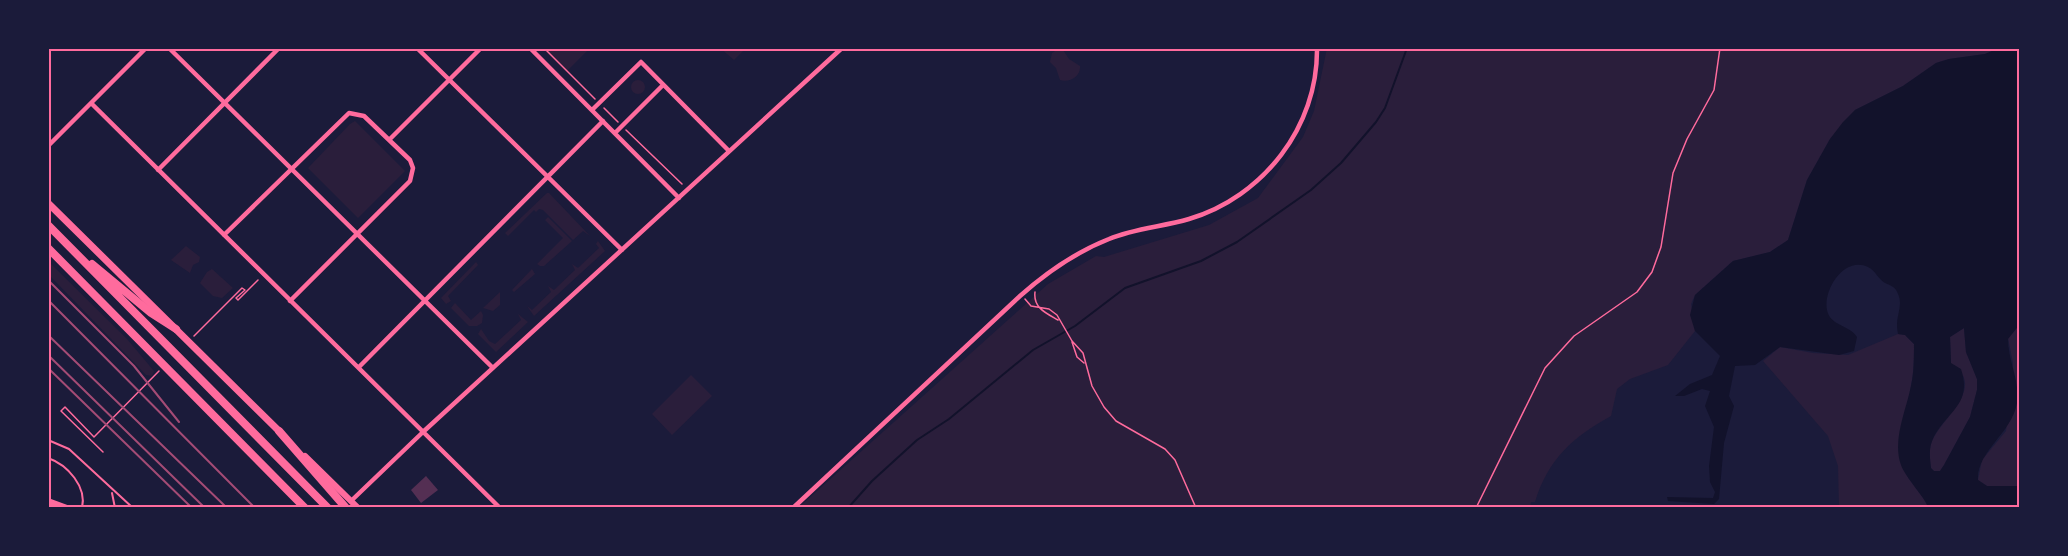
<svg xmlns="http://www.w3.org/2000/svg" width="2068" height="556" font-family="'Open Sans',sans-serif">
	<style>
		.green { fill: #2a1e3b }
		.water { fill: #12122b; fill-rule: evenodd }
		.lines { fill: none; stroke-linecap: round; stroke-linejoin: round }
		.stream { stroke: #12122b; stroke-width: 2 }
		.building { fill: #542f53 }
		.path { stroke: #ff6b9d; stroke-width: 1.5 }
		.service { stroke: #ff6b9d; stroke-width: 2 }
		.minor { stroke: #ff6b9d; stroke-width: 4.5 }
		.secondary { stroke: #ff6b9d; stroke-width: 6 }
		.primary { stroke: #ff6b9d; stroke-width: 7 }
		.motorway { stroke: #ff6b9d; stroke-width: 8 }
		.rail { stroke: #a44b75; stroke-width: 2 }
		.neatline { fill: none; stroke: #ff6b9d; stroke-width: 2 }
	</style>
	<rect width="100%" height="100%" fill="#1b1b3a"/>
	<path class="green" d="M542 48H590L566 72Z
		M720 48H746L734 60Z
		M1327 48H1999L1985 54 1949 59 1936 63 1903 86 1855 110 1830 139 1807 180 1788 240 1770 252 1733 261 1695 295 1691 304 1695 331 1668 365 1630 379 1617 389 1611 416C1573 437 1548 459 1535 502H1531L1530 508H798L1048 284 1096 256 1104 257 1209 225 1258 198 1303 137 1314 111Z
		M1058 49 1063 50 1069 59 1080 66C1081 76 1070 83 1060 80L1056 68 1050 62 1052 53Z
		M631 87a7 7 0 1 1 14 0a7 7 0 1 1-14 0Z
		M355 121 405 171 358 218 308 168 350 124Z
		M547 193H549L590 236 583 231 573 240 543 210 539 209 536 212 534 210 508 236 505 233Z
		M548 217 572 241 544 266H540L537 264 563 238 545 220Z
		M598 241 605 251 534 316 527 306 532 310 551 292 548 286 554 290 575 270 572 264 578 268 599 248 596 244Z
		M186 246 200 257 199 262 193 265 190 273 171 260Z
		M48 261 127 339 154 371 152 376 146 375 51 277Z
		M476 262 478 265 448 296 451 301 446 304 441 298Z
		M212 269 233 288 222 298 213 296 200 283 207 272Z
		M532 269 535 274 514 292 512 290Z
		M500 292V305L493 311 483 308Z
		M455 303 471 320 481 311 483 315 482 323 477 326H469L451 308Z
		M518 314 528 322 496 352 478 334 481 329 489 341 495 344 521 320Z
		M2020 324V486H1987L1978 480 1982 460 2006 431 2013 363 2008 338Z
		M1964 328 1966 352 1977 379V390L1970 417 1944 465 1940 471H1934L1931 468C1930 460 1929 451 1931 444 1939 419 1989 387 1951 364L1950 337Z
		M1898 334 1905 335 1914 344C1914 357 1914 372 1911 385 1907 412 1897 434 1901 462 1903 477 1928 499 1928 508H1839L1838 466 1828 436 1763 361 1780 347 1813 353 1848 355Z
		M691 375 712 396 672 435 652 414Z"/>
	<path class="water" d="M1999 48H2020V324L2008 339C2008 361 2020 380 2017 403 2012 433 1976 452 1978 480L1987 486H2020V508H1928C1928 501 1905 477 1901 465 1892 440 1906 411 1911 386 1914 373 1914 358 1914 344L1905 335 1898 334C1894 317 1904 307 1898 294 1895 286 1891 286 1885 283 1878 279 1875 270 1868 267 1844 256 1823 290 1827 310 1830 326 1850 325 1857 337L1854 351 1839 355 1780 347 1755 365 1735 366 1729 396 1734 406 1724 443 1719 499 1714 504 1668 501 1667 497 1713 498 1715 492 1710 482 1709 466 1714 427 1705 406 1710 391 1702 389 1684 396H1675L1690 384 1712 375 1720 356 1695 331 1690 315 1695 295 1733 261 1770 252 1788 240 1807 180 1830 139 1843 122 1855 110 1903 86 1936 63 1949 59 1985 54ZM1964 328 1966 352 1977 379V390L1970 417 1944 465 1940 471H1934L1931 468C1930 460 1929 451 1931 444 1941 413 1974 408 1961 369L1951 363 1950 337Z"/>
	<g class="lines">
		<path class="stream" d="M848 508 872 481 917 440 949 419 1033 350 1075 326 1125 288 1201 261 1237 242 1311 190 1341 163 1376 122 1385 108 1407 48"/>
	</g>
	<path class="building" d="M426 476 438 490 421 503 411 490Z"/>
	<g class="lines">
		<path class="path" d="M544 48 595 99
			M604 108 618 122
			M626 130 682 184
			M1035 292C1033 308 1046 313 1058 320
			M1025 299 1031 306 1049 309 1057 315 1072 341 1083 353 1092 386 1104 407 1116 421 1165 449 1175 460 1196 508
			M194 336 242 288 245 290 236 298 238 300 258 280
			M1072 342 1077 357 1084 363
			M103 452 61 411 65 407 94 437 159 371
			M1476 508 1545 368 1574 336 1637 292 1652 272 1661 247 1673 173 1687 139 1714 90 1720 48"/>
		<path class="service" d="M48 440 69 449 133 508
			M48 458C68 465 87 487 82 508
			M112 493 115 508"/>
		<path class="minor" d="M169 48 493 368
			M417 48 622 250
			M530 48 679 198
			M91 103 500 508
			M592 110 641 62 729 151
			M615 133 663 85
			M389 140 481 48
			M48 146 146 48
			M158 170 279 48
			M224 235 349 113 364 116 410 160 413 168 410 181 290 301
			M359 367 603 121
			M351 501 423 432 842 48
			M793 508 1020 296C1047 272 1076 252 1109 239 1135 228 1162 227 1189 219 1263 197 1318 127 1317 48"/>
		<path class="secondary" d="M305 456 358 508
			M48 501 67 508"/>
		<path class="primary" d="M48 203 279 431"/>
		<path class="motorway" d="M48 225 328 508
			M48 248 305 508
			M92 264 151 313 176 329
			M279 431 346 508"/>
		<path class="rail" d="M48 280 134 366 179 422
			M48 300 255 508
			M48 335 227 508
			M48 355 205 508
			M48 368 192 508"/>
	</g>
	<rect width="2068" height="556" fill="none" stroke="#1b1b3a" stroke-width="99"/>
	<rect x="50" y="50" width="1968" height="456" class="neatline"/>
</svg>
